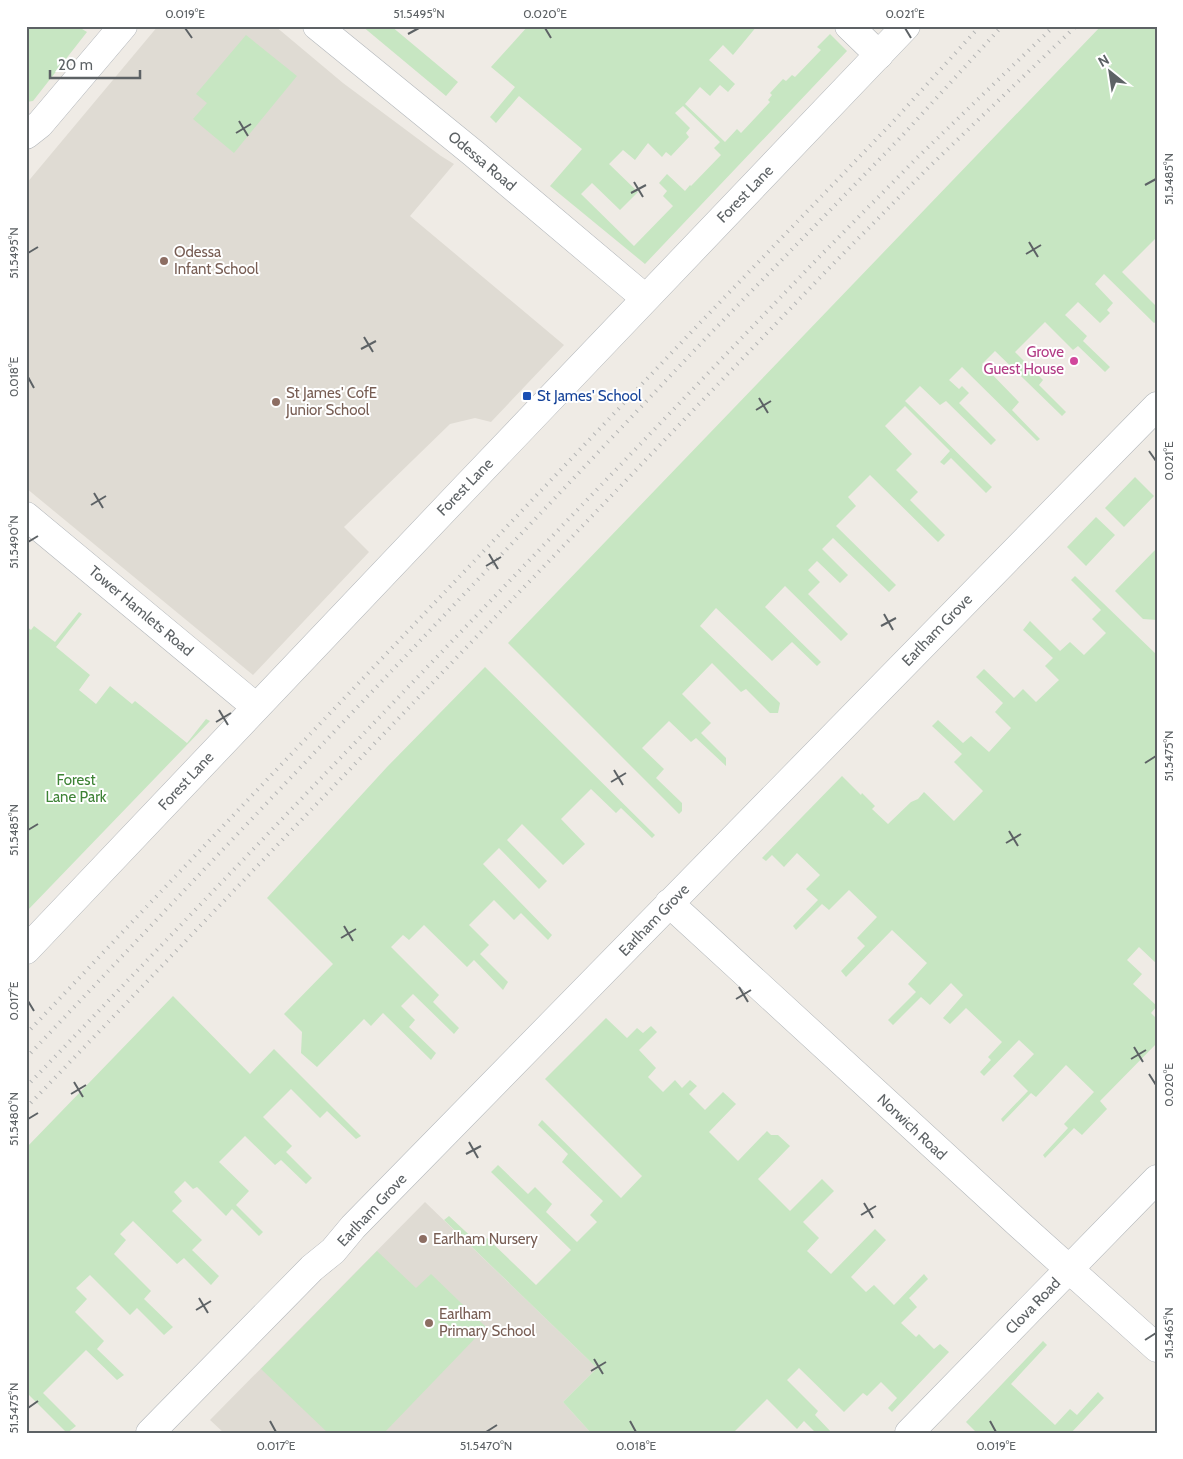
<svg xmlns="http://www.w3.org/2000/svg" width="1183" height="1459" font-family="Cabin,sans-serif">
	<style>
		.education { fill: #dfdbd3 }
		.green { fill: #c7e6c2; fill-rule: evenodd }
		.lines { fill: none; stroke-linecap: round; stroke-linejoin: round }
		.minor-casing { stroke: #b2b6ba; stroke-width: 29 }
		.tertiary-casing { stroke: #b2b6ba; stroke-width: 29 }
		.minor { stroke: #fff; stroke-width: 28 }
		.tertiary { stroke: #fff; stroke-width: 28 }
		.rail { stroke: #b2b3b3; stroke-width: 4; stroke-dasharray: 1 6; stroke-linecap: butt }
		.ticks { fill: none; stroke: #5d6265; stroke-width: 2 }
		.education-dot { fill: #8d6e63; stroke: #fff; stroke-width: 2 }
		.hotel-dot { fill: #d1479c; stroke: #fff; stroke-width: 2 }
		.transit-dot { fill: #1a4fb4; stroke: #fff; stroke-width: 2 }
		.labels { text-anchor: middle; stroke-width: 4; stroke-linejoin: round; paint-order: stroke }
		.street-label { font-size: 15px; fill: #5d6265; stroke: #fff }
		.education-label { font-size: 15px; fill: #785e54; stroke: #fff; text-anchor: start }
		.hotel-label { font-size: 15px; fill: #b23c85; stroke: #fff; text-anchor: end }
		.transit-label { font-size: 15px; fill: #164399; stroke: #fff; text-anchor: start }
		.park-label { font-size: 15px; fill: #3e8336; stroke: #fff }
		.neatline { fill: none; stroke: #5d6265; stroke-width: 2 }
		.ticks-label { font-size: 12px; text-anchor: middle; fill: #5d6265 }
	</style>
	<rect width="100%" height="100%" fill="#efebe5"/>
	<path class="education" d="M158 26H275L343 83 441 156 454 164 410 216 564 345 491 422 475 418 450 424 344 527 369 552 253 675 26 488V184Z
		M425 1202 597 1368 563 1402 591 1433H224L210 1420Z"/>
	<path class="green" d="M26 26H77L87 32 33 101 26 102Z
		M362 26H391L458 82 446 96Z
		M528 26H757L733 55 723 45 709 60 735 84 728 92 720 85 710 96 700 87 685 104 725 142 737 129 741 133 770 102 768 100 772 95 770 93 783 79 786 81 792 75 795 77 821 50 817 47 830 34 847 51 645 264 550 186 582 149 519 96 496 123 490 117 515 87 491 67ZM683 106 720 142 714 148 721 155 691 186 690 185 685 191 667 174 659 183 667 191 663 196 673 206 634 246 581 194 592 183 620 210 638 192 609 164 623 150 635 160 648 143 662 157 666 152 671 156 689 137 686 133 690 128 675 113Z
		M1101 26H1157V237L1122 272 1157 307V321L1154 323 1104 274 1095 284 1113 303 1107 310 1110 313 1100 323 1078 302 1065 315 1087 336 1083 341 1110 367 1105 372 1078 346 1073 350 1045 322 1015 352 1043 380 1039 385 1066 412 1062 416 995 351 982 364 1019 402 1012 410 1040 439 1037 441 962 367 949 380 959 389 962 386 969 393 959 403 996 440 991 445 946 401 940 405 920 386 905 401 992 487 986 493 951 458 944 465 940 462 950 451 905 406 885 426 912 454 896 470 918 492 910 500 945 535 938 542 870 475 848 497 856 506 836 526 896 585 889 592 833 538 822 549 848 575 840 583 817 561 808 570 820 582 808 594 848 634 841 641 785 586 765 607 821 662 817 666 792 642 772 661 716 608 700 626 780 703 778 713H770L746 689 741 692 712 663 682 694 711 723 701 733 726 758V766L696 738 691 742 669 721 642 748 664 769 656 778 682 803V811L679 814 508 643Z
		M246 35 297 76 234 153 193 119 207 103 196 94Z
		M1135 477 1154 496 1124 527 1105 508Z
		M1096 517 1115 535 1086 566 1067 547Z
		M1157 548V620L1143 619 1115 591Z
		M1075 576 1157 655V964L1139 947 1127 960 1142 974 1133 984 1157 1006 1151 1013 1157 1019V1043L1100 1101 1107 1109 1082 1135 1074 1128 1045 1158 1043 1155 1068 1128 1064 1124 1094 1092 1066 1065 1036 1097 1031 1093 1003 1122 1001 1119 1028 1091 1013 1076 1034 1054 1019 1040 984 1076 980 1072 991 1060 988 1057 1002 1042 966 1008 950 1024 943 1018 963 995 951 983 930 1005 921 997 893 1025 888 1020 916 992 908 984 927 963 892 930 846 977 841 971 865 946 857 938 877 917 849 890 829 910 822 904 796 930 793 926 818 900 806 889 820 875 797 853 784 867 772 855 766 861 762 858 842 776 861 795 862 793 875 806 872 809 888 824 911 802 918 799 924 792 954 821 983 791 954 762 962 754 932 726 938 720 963 743 971 736 989 752 1011 728 995 712 1003 703 976 677 984 669 1014 698 1023 689 1036 702 1059 680 1045 666 1053 658 1023 630 1030 621 1060 651 1070 642 1084 655 1106 633 1092 619 1101 610 1071 580Z
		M79 612 82 614 56 647 90 675 79 690 96 704 110 686 132 704 135 701 187 743 206 719 210 721 26 912V626L31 630 34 626 55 642Z
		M485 667 655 835 652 838 621 808 616 813 591 789 561 819 585 844 563 865 522 824 507 840 547 881 539 889 499 848 483 864 552 935 548 940 521 913 514 920 494 900 469 925 489 945 480 954 508 982 503 990 474 960 467 967 424 925 409 940 403 935 391 947 439 995 433 1002 459 1028 454 1034 413 994 401 1006 415 1020 409 1027 436 1053 431 1060 383 1013 371 1026 364 1019 317 1067 301 1053 302 1032 284 1014 333 964 267 898 387 767Z
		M173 996 250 1074 274 1049 361 1136 356 1139 327 1111 320 1118 291 1089 263 1117 292 1146 286 1152 312 1178 306 1184 281 1160 275 1165 245 1136 219 1162 249 1191 236 1205 263 1232 259 1236 232 1209 226 1216 197 1187 193 1189 185 1181 174 1192 182 1201 172 1211 202 1240 192 1250 219 1276 211 1285 184 1258 177 1264 133 1221 120 1234 126 1240 114 1254 151 1291 144 1299 173 1327 164 1335 137 1308 130 1315 90 1275 76 1288 87 1299 75 1312 104 1341 97 1349 124 1375 117 1380 86 1350 43 1393 76 1426 67 1433 26 1392V1148Z
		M606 1018 627 1038 637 1028 643 1033 651 1026 657 1032 639 1050 656 1068 648 1077 663 1092 675 1080 682 1088 690 1080 697 1086 689 1094 705 1110 723 1092 736 1104 709 1132 738 1161 767 1131 771 1135H778L790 1146 758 1179 790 1211 822 1179 834 1191 803 1222 819 1238 807 1251 831 1274 875 1229 886 1240 851 1277 866 1292 874 1285 894 1305 924 1274 928 1279 909 1298 917 1307 901 1323 916 1337 919 1334 934 1349 940 1344 949 1352 892 1412 888 1408 897 1398 881 1382 867 1396 863 1393 844 1412 799 1368 787 1380 818 1411 815 1415 832 1433H816L804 1421 797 1429 767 1399 733 1433H591L563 1402 597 1368 444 1220 449 1216 480 1245 487 1238 536 1285 571 1250 491 1172 498 1165 528 1194 535 1187 552 1204 546 1212 577 1242 597 1222 590 1215 603 1201 562 1162 568 1154 538 1125 542 1120 621 1198 642 1176 545 1079Z
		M377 1251 416 1288 431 1274 486 1327 384 1433H328L261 1369Z
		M1043 1341 1047 1345 1011 1384 1055 1425 1070 1409 1077 1415 1098 1392 1104 1398 1071 1433H977L966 1422Z"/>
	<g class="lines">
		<g class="minor-casing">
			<path id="minor" d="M317 26 473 153 645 298
				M849 26 879 55
				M26 135 40 124 123 26
				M26 516 256 707
				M669 903 1021 1226 1157 1348
				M150 1433 312 1268 333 1251 353 1227 1157 406
				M909 1433 1157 1179"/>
		</g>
		<g class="tertiary-casing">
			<path id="tertiary" d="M26 950 463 490 906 26"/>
		</g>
		<use href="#minor" class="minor"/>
		<use href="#tertiary" class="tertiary"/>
		<path class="rail" d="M26 1034 697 326 890 125 980 26
			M26 1058 707 337 901 137 1002 26
			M26 1087 821 255 918 157 1054 26
			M26 1108 832 265 928 168 1076 26"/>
	</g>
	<path class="ticks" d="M185 28 192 38M545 28 551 38M905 28 911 38M408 34 419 28M239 121 248 136M236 133 251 124M634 182 643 197M1145 185 1156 179M631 193 646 185M1029 242 1038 257M28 253 38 247M1026 254 1041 245M364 337 373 352M361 349 376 341M28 377 34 388M759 398 768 413M756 410 771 401M1149 451 1156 461M94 493 103 508M91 505 106 496M28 542 38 536M489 554 498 569M486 566 501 557M884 614 893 630M881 626 896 618M219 710 228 725M216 722 231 713M1145 763 1156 756M614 770 623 785M611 782 626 773M28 830 38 824M1009 831 1018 846M1006 843 1021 834M344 926 353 941M341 938 356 929M739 987 748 1002M736 999 751 990M28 1001 34 1011M1134 1047 1143 1062M1131 1059 1146 1050M1149 1074 1156 1085M74 1082 83 1097M71 1094 86 1085M28 1119 38 1113M469 1142 478 1158M466 1154 481 1146M864 1203 873 1218M861 1215 876 1206M199 1298 208 1313M196 1310 211 1301M1145 1340 1156 1333M594 1359 603 1374M591 1371 606 1362M28 1408 38 1401M270 1421 276 1432M630 1421 636 1432M990 1421 996 1432M486 1432 497 1425"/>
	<g class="education-dot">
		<circle cx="164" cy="261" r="5"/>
		<circle cx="276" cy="402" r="5"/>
		<circle cx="423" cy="1239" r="5"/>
		<circle cx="429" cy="1323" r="5"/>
	</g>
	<circle class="hotel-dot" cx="1074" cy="361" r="5"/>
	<rect class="transit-dot" x="522" y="391" width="10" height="10" rx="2.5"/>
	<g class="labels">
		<g class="street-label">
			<text transform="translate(482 161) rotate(40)" y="5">Odessa Road</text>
			<text transform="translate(745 194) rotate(-46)" y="5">Forest Lane</text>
			<text transform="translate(465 487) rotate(-46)" y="5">Forest Lane</text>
			<text transform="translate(141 611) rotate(40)" y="5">Tower Hamlets Road</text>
			<text transform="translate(937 630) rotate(-46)" y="5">Earlham Grove</text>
			<text transform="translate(186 781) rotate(-47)" y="5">Forest Lane</text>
			<text transform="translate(654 920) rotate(-46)" y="5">Earlham Grove</text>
			<text transform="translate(912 1127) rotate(43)" y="5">Norwich Road</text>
			<text transform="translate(372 1210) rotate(-47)" y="5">Earlham Grove</text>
			<text transform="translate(1033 1306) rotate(-46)" y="5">Clova Road</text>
		</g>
		<g class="education-label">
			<text x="174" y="257">Odessa<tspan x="174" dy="17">Infant School</tspan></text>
			<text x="286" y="398">St James' CofE<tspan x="286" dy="17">Junior School</tspan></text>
			<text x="433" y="1244">Earlham Nursery</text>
			<text x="439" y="1319">Earlham<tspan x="439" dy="17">Primary School</tspan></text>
		</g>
		<g class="hotel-label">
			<text x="1064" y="357">Grove<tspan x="1064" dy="17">Guest House</tspan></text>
		</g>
		<g class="transit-label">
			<text x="537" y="401">St James' School</text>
		</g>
		<g class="park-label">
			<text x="76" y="785">Forest<tspan x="76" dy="17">Lane Park</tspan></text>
		</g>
	</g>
	<rect width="1183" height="1459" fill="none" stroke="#ffffff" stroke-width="55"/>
	<g transform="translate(1110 72) rotate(330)" stroke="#ffffff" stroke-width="4" paint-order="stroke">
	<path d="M0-4L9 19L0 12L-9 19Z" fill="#5d6265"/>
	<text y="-8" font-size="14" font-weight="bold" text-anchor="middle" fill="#5d6265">N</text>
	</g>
	<path d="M50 70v8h90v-8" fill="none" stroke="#5d6265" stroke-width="2.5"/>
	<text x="58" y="70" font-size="15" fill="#5d6265" stroke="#ffffff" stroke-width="4" paint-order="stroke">20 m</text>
	<rect x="28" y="28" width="1128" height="1404" class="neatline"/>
	<g class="ticks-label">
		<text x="185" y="18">0.019°E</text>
		<text x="419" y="18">51.5495°N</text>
		<text x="545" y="18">0.020°E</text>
		<text x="905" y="18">0.021°E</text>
		<text transform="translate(1169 179) rotate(-90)" y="4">51.5485°N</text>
		<text transform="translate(14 253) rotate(-90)" y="4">51.5495°N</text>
		<text transform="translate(14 377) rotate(-90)" y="4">0.018°E</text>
		<text transform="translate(1169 461) rotate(-90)" y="4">0.021°E</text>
		<text transform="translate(14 542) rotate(-90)" y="4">51.5490°N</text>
		<text transform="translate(1169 756) rotate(-90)" y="4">51.5475°N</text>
		<text transform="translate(14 830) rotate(-90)" y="4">51.5485°N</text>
		<text transform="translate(14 1001) rotate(-90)" y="4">0.017°E</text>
		<text transform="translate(1169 1085) rotate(-90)" y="4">0.020°E</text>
		<text transform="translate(14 1119) rotate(-90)" y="4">51.5480°N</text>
		<text transform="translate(1169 1333) rotate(-90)" y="4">51.5465°N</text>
		<text transform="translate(14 1408) rotate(-90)" y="4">51.5475°N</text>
		<text x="276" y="1450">0.017°E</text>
		<text x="486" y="1450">51.5470°N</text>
		<text x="636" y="1450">0.018°E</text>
		<text x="996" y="1450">0.019°E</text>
	</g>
</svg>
